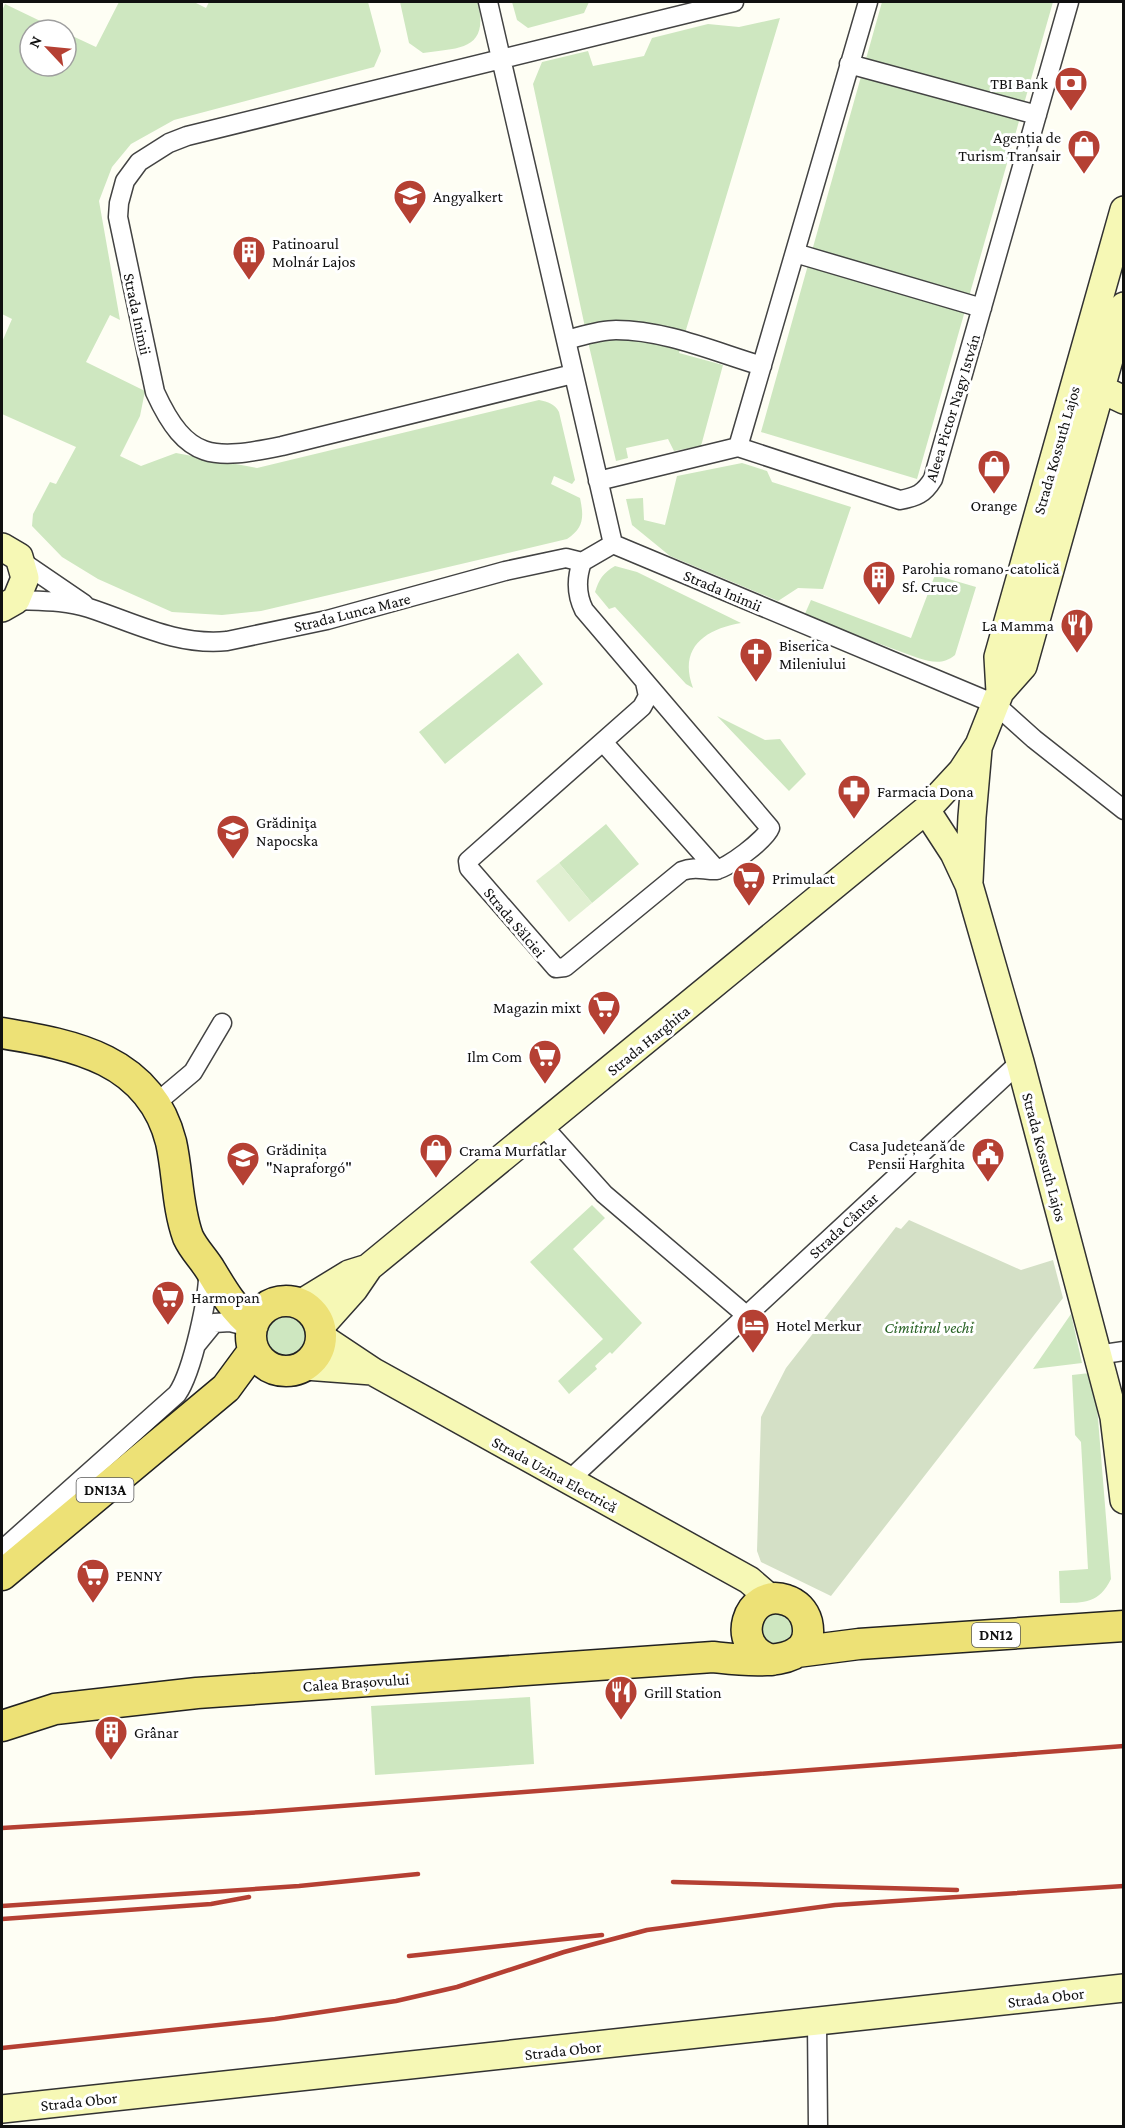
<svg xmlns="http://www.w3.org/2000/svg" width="1125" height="2128" font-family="'Crimson Pro',serif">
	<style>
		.green { fill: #cee7c0 }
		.cemetery { fill: #d4e0c6 }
		.pitch { fill: #e0efd1 }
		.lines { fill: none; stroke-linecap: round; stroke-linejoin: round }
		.street-casing { stroke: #434343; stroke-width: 21 }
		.secondary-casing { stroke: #323232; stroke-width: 30 }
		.primary-casing { stroke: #212121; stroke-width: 33 }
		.street { stroke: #fff; stroke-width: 18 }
		.secondary { stroke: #f6f8b5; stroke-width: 27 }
		.primary { stroke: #ede176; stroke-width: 30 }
		.rail { stroke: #b54033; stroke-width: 4.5 }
		.labels { text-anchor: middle; stroke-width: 6; stroke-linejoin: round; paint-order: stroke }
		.shield { fill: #fff; stroke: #585858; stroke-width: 1.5 }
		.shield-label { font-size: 15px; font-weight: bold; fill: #101010 }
		.poi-label { font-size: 16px; fill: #101010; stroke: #fff; text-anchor: start }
		.street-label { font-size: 16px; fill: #101010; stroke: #fff }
		.park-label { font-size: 16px; font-style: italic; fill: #296325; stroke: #fff }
	</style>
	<rect width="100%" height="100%" fill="#fefef4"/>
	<path class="green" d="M119 2H194L206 8 209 2H368L381 51 374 67 174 120 131 144 112 167 99 201 120 320 110 315 86 362 145 391 140 416 120 456 141 466 176 453 257 468 539 400C548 402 555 404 559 412L575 480 572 484 554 476 551 484 580 498C584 517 584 528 567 539L261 611 222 615 172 612 98 579 62 557 32 526 33 514 50 482 56 484 76 447 2 414V342L12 319 2 314V11L5 4 59 30H30V66H66V33L96 47Z
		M400 2H478C489 50 461 48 423 53L409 43Z
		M512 2H589L584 13 528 28 517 20Z
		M882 2H1053L917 479 761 432Z
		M780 18 679 353 723 365 701 446 674 451 668 439 626 448 628 458 616 461 589 346 533 84 542 62 588 51 593 66 644 56 652 38 708 24 739 27Z
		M742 463 767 471 772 482 851 507 823 589 798 588 778 601 670 556 632 525 626 499 643 498 644 520 665 525 677 476Z
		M615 566 637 572 741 623C705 629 678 648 693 688L686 684 615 607 609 609 595 592C599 579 603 573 615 566Z
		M935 575 976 587 955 655C943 665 932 662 918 658L804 616 811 600 911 638Z
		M518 653 543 684 445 764 419 732Z
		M717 716 765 740 780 739 806 774 789 791Z
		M606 824 639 864 592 903 559 863Z
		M592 1205 605 1218 573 1249 642 1323 612 1354 610 1352 595 1366 597 1369 569 1394 558 1381 603 1339 530 1262Z
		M1071 1314 1082 1363 1033 1369Z
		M266 1337a20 20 0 1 1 40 0a20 20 0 1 1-40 0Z
		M1090 1373 1096 1394 1111 1579C1099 1603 1085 1603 1060 1603L1059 1571 1088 1569 1081 1442 1075 1435 1072 1375Z
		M760 1629a16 16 0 1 1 32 0a16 16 0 1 1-32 0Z
		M530 1697 534 1764 375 1775 371 1706Z"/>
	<path class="cemetery" d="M909 1220 1021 1270 1053 1260 1063 1298 831 1596 761 1562 757 1551 761 1417 786 1368 896 1227 901 1229Z"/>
	<path class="pitch" d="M559 863 592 903 569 922 536 881Z"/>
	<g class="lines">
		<g class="street-casing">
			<path id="street" d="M488 2 613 544
				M849 64 1037 115
				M795 253 982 308
				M566 340C582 336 599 330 616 330 665 330 715 352 762 366
				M573 374 282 446C213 460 187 462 155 392L118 217 119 203 125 181 139 162 169 143 187 136 734 2
				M738 447 868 2
				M598 481 738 447 900 500C916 497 924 494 933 479L1069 2
				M613 544 995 704 1034 739 1124 810
				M21 561 84 604
				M582 562C576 579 576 594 584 610L770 828C766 839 727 869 715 870 703 870 694 866 682 871L565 967 556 968 469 868 468 861 642 707 648 696 645 682
				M16 600C41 601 65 600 89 608 135 623 177 646 227 641L327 620 505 571 566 558 582 562 613 544
				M603 742 717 870
				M155 1104 193 1072 222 1023
				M543 1126 604 1194 746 1315
				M196 1345 214 1323 230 1322 250 1327
				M1097 1355 1124 1351
				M568 1481 1020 1062
				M2 1550 177 1394C192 1373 210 1294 208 1267
				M817 2023 818 2126"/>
		</g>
		<g class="secondary-casing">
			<path id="secondary" d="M1101 389 1124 400
				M2 547 19 557 25 578 16 600 2 608
				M1000 692 998 657 1124 210
				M926 810 954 853 969 885 1020 1062 1114 1417 1124 1500
				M969 881 972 817 978 749
				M300 1304 349 1274 365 1269
				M320 1327 354 1289 369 1267 926 810 962 771 979 745 1000 692 1023 666 1124 306
				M321 1337 372 1371 749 1580 771 1599
				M305 1366 372 1371
				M2 2109 1124 1988"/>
		</g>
		<g class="primary-casing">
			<path id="primary" d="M2 1033C74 1045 150 1059 171 1142 178 1173 177 1207 188 1237 194 1250 204 1259 211 1271 223 1291 234 1310 253 1325
				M251 1336a35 35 0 1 1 70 0a35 35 0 1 1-70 0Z
				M2 1575 226 1388 254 1350
				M797 1652 859 1644 1124 1626
				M2 1726 55 1709 197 1693 713 1657C741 1660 818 1672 807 1622 804 1611 796 1603 786 1600 747 1587 728 1648 772 1660"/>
		</g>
		<use href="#street" class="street"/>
		<use href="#secondary" class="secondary"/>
		<use href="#primary" class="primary"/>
		<path class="rail" d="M2 1828 263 1812 1124 1746
			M673 1882 957 1890
			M2 1906 299 1886 418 1874
			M2 1919 211 1904 249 1897
			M409 1956 602 1935
			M2 2048 275 2019 396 2001 457 1987 564 1952 647 1930 835 1905 1124 1886"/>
	</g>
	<defs>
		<g id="bank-pin" transform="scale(1.725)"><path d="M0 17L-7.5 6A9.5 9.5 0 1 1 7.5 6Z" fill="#b54033" stroke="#fff"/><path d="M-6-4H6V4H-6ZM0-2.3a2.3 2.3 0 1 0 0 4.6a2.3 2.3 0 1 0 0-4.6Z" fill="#fff"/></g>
		<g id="shop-pin" transform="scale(1.725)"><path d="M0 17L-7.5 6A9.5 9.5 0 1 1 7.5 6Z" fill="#b54033" stroke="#fff"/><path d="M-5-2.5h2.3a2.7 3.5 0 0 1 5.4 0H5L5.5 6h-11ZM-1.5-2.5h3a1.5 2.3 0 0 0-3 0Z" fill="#fff"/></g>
		<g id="school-pin" transform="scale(1.725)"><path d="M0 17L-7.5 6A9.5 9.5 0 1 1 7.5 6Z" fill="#b54033" stroke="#fff"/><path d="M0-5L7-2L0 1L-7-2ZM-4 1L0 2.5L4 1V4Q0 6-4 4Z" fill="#fff"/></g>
		<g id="building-pin" transform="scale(1.725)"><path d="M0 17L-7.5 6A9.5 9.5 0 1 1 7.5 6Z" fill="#b54033" stroke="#fff"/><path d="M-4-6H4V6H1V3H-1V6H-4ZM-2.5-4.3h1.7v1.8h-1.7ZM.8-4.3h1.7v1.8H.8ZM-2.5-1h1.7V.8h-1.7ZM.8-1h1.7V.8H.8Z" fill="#fff"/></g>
		<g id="restaurant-pin" transform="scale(1.725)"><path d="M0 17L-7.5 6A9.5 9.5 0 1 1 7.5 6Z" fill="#b54033" stroke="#fff"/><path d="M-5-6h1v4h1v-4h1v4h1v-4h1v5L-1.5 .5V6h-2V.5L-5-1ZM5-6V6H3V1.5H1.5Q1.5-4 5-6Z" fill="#fff"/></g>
		<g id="church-pin" transform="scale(1.725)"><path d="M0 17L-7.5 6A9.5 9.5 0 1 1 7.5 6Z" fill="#b54033" stroke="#fff"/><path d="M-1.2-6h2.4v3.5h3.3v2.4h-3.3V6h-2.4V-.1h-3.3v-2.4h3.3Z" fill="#fff"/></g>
		<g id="pharmacy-pin" transform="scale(1.725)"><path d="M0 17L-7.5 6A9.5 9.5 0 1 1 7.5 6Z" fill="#b54033" stroke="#fff"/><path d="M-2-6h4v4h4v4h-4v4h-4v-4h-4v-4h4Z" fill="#fff"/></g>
		<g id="supermarket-pin" transform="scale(1.725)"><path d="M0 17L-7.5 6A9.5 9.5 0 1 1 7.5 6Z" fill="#b54033" stroke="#fff"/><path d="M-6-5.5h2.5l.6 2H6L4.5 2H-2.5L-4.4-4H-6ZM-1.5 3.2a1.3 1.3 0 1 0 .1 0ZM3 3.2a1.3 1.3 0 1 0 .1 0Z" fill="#fff"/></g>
		<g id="civic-pin" transform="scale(1.725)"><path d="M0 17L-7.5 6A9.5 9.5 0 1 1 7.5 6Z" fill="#b54033" stroke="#fff"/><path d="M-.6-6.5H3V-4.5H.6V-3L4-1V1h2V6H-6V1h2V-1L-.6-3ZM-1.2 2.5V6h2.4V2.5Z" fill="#fff"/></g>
		<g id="hotel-pin" transform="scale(1.725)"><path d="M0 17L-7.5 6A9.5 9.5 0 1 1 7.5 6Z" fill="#b54033" stroke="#fff"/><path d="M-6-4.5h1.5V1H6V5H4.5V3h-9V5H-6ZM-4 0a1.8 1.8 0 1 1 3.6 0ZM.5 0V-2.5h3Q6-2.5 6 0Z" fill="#fff"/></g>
	</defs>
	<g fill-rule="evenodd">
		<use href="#bank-pin" x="1071" y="83"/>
		<use href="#shop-pin" x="1084" y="146"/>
		<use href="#school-pin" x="410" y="196"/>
		<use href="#building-pin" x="249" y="252"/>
		<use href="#shop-pin" x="994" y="466"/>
		<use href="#building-pin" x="879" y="577"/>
		<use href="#restaurant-pin" x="1077" y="625"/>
		<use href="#church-pin" x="756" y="654"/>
		<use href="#pharmacy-pin" x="854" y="791"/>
		<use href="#school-pin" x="233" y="831"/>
		<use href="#supermarket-pin" x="749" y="878"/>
		<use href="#supermarket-pin" x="604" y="1007"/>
		<use href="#supermarket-pin" x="545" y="1056"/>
		<use href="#shop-pin" x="436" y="1150"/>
		<use href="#civic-pin" x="988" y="1154"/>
		<use href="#school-pin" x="243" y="1158"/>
		<use href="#supermarket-pin" x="168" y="1297"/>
		<use href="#hotel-pin" x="753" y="1325"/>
		<use href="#supermarket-pin" x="93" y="1575"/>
		<use href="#restaurant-pin" x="621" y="1692"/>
		<use href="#building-pin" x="111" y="1732"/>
	</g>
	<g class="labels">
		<g class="shield">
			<rect x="76.5" y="1478" width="57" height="24" rx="4.5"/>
			<rect x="972" y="1623" width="48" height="24" rx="4.5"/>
		</g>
		<g class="shield-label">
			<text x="105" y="1495">DN13A</text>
			<text x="996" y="1640">DN12</text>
		</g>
		<g class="poi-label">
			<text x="1048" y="89" text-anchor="end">TBI Bank</text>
			<text x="1061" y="143" text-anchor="end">Agenția de<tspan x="1061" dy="18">Turism Transair</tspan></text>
			<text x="433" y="202">Angyalkert</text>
			<text x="272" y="249">Patinoarul<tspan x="272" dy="18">Molnár Lajos</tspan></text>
			<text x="994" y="511" text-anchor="middle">Orange</text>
			<text x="902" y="574">Parohia romano-catolică<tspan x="902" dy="18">Sf. Cruce</tspan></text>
			<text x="1054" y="631" text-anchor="end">La Mamma</text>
			<text x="779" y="651">Biserica<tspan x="779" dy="18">Mileniului</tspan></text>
			<text x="877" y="797">Farmacia Dona</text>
			<text x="256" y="828">Grădiniţa<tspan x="256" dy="18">Napocska</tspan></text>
			<text x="772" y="884">Primulact</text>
			<text x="581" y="1013" text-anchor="end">Magazin mixt</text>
			<text x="522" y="1062" text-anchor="end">Ilm Com</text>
			<text x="965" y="1151" text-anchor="end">Casa Județeană de<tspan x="965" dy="18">Pensii Harghita</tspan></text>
			<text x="266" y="1155">Grădinița<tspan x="266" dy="18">"Napraforgó"</tspan></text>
			<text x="459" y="1156">Crama Murfatlar</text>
			<text x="191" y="1303">Harmopan</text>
			<text x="776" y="1331">Hotel Merkur</text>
			<text x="116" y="1581">PENNY</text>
			<text x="644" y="1698">Grill Station</text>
			<text x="134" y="1738">Grânar</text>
		</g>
		<g class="street-label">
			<text transform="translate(138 314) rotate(78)" y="6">Strada Inimii</text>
			<text transform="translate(952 408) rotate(-73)" y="6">Aleea Pictor Nagy István</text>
			<text transform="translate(1056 450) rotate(-74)" y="6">Strada Kossuth Lajos</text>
			<text transform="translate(723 590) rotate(23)" y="6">Strada Inimii</text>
			<text transform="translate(352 612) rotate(-14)" y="6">Strada Lunca Mare</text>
			<text transform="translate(515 922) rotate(50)" y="6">Strada Sălciei</text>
			<text transform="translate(648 1040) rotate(-39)" y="6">Strada Harghita</text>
			<text transform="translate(1045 1157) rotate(75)" y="6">Strada Kossuth Lajos</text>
			<text transform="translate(843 1225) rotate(-43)" y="6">Strada Cântar</text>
			<text transform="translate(555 1474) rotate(29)" y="6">Strada Uzina Electrică</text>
			<text transform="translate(356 1682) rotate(-4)" y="6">Calea Brașovului</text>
			<text transform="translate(1046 1997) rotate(-7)" y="6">Strada Obor</text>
			<text transform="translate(563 2050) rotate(-6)" y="6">Strada Obor</text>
			<text transform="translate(79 2101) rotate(-6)" y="6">Strada Obor</text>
		</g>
		<g class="park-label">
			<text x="929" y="1333">Cimitirul vechi</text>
		</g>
	</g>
	<rect width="1125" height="2128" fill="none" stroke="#101010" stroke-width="6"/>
	<g transform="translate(48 48) rotate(296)"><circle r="28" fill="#ffffff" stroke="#9f9f9f" stroke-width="1.5"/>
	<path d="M0-4.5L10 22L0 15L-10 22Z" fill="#b54033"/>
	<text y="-9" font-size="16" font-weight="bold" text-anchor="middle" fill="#101010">N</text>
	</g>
</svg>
